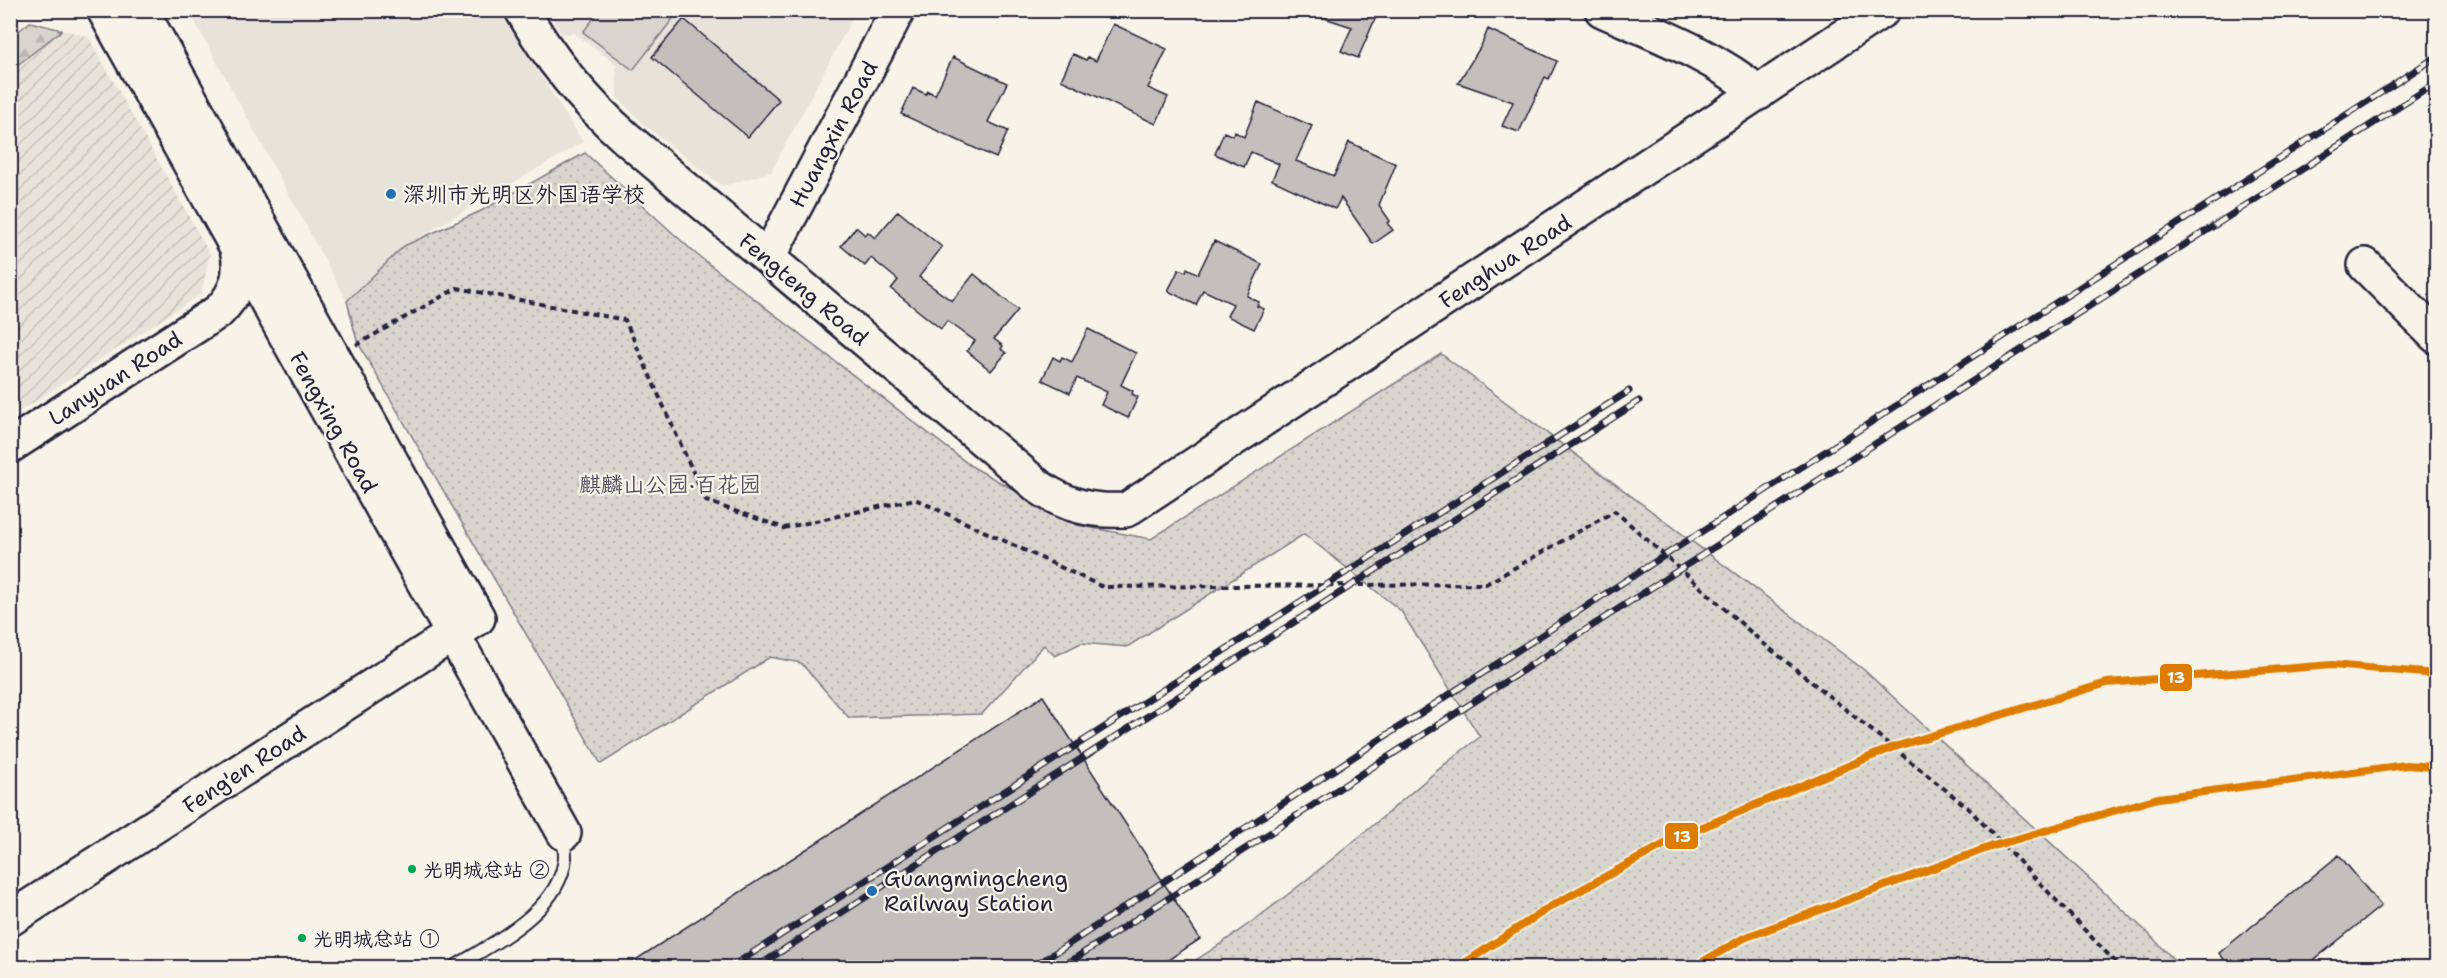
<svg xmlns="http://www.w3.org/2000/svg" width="2447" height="978" font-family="'Shantell Sans','LXGW WenKai TC',sans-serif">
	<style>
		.built { fill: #e7e3db }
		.industrial { fill: url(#industrial-furrows) }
		.green { fill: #d8d5cf; stroke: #7d7c85; stroke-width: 1.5 }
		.forest { fill: url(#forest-firs); stroke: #7d7c85; stroke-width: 1.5 }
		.park { fill: url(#park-dots); stroke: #7d7c85; stroke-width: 1.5 }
		.building { fill: #c2bfbd; stroke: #22223b; stroke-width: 1.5 }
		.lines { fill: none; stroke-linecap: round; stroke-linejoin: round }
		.lane-casing { stroke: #22223b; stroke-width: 16 }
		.secondary-casing { stroke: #22223b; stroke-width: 38 }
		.path { stroke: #22223b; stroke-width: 4; stroke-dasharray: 6 4.5; stroke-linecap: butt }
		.lane { stroke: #f7f3e8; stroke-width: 12 }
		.secondary { stroke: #f7f3e8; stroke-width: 33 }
		.rail-casing { stroke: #22223b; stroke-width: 7 }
		.rail { stroke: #f7f3e8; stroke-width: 4.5; stroke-dasharray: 14; stroke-linecap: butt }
		.metro-1-casing { stroke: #f7f3e8; stroke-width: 12 }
		.metro-1 { stroke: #de7c00; stroke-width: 8 }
		.poi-dot { fill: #1f6fb2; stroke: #f7f3e8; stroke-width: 2 }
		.bus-dot { fill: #00a651; stroke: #f7f3e8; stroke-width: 2 }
		.labels { text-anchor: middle; stroke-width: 4.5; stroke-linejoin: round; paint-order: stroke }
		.bus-label { font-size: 20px; fill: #22223b; stroke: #f7f3e8; text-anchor: start }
		.street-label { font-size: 22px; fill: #22223b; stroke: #f7f3e8 }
		.poi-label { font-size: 22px; fill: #22223b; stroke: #f7f3e8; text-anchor: start }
		.park-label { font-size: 22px; fill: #504f60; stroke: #f7f3e8 }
		.line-badge { stroke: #f7f3e8; stroke-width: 2 }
		.badge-label { font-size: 16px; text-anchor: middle; font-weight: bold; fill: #fff }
	</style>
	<defs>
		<pattern id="industrial-furrows" width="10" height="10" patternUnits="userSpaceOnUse" patternTransform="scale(1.5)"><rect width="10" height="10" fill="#e7e3db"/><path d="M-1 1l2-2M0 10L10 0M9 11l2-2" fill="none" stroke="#c6c2bd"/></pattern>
		<pattern id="forest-firs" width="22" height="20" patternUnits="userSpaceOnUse" patternTransform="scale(1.5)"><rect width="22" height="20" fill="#d8d5cf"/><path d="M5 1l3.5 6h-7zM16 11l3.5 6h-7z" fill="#b9b7b3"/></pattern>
		<pattern id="park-dots" width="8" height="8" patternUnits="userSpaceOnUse" patternTransform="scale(1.5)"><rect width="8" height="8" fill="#d8d5cf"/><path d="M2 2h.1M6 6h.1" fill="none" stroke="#b9b7b3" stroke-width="1.8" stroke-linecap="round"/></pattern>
	</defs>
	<rect width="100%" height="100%" fill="#f7f3e8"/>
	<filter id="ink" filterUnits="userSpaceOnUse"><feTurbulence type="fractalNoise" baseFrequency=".0167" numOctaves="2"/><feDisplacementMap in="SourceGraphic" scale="12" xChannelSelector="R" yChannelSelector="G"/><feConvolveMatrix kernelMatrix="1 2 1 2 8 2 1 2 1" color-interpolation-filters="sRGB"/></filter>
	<g filter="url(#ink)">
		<path class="built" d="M189 11H499L583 142 404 246 347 301Z
			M547 11H856L771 172 722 186 646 126 617 97 616 64 574 33 562 34Z"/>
		<path class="industrial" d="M62 30 88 36 210 254 201 294 11 417V70Z"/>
		<path class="green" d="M600 10H679V11L633 70 583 32Z"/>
		<path class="forest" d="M30 22 62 30 11 70V37Z"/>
		<path class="park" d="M585 153 696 254 971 466 1077 525 1151 539 1441 354 1863 669 2149 934 2181 967H1185C1251 926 1311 877 1371 827 1407 797 1441 765 1480 737L1401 611 1304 534 1127 647 1081 643 1055 656 1044 645 982 714 849 718 801 663 770 657 601 764 357 341 347 301 404 246 481 211Z"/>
		<path class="building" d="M1312 10H1379L1358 58 1341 51 1352 27 1312 14Z
			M684 19 779 100 748 137 652 57Z
			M1113 24 1167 49 1148 88 1168 97 1156 124 1061 80 1073 54 1086 60 1088 57 1096 61Z
			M1488 29 1557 61 1549 79 1545 77 1519 132 1502 126 1513 102 1458 83 1481 46Z
			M953 57 1007 83 988 122 1008 131 996 158 901 114 913 88 926 94 928 91 935 95Z
			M1258 102 1312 126 1296 161 1334 176 1349 142 1396 164 1379 205 1390 221 1387 223 1393 230 1373 244 1341 198 1335 209 1272 180 1279 164 1251 152 1244 167 1215 154 1224 132 1233 136 1235 132 1244 137Z
			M898 211 942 247 919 277 952 301 974 274 1018 310 994 339 1003 346 1001 349 1006 353 991 371 967 351 975 341 947 321 941 329 891 289 898 280 871 258 865 266 841 246 856 227 865 235 868 232 875 238Z
			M1214 241 1262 264 1247 296 1259 302 1257 306 1264 309 1254 329 1227 316 1233 304 1203 290 1196 305 1168 291 1179 269 1186 272 1187 268 1198 274Z
			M1088 329 1136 353 1121 385 1133 391 1132 394 1138 397 1128 418 1101 405 1107 392 1077 378 1070 393 1042 380 1053 357 1060 361 1062 357 1072 362Z
			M1043 696 1200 939 1156 968H623Z
			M2339 855 2381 906 2315 959 2321 968H2231L2219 953Z"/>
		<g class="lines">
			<g class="lane-casing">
				<path id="lane" d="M453 968C493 943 560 911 565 858 565 851 564 843 564 835"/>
			</g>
			<g class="secondary-casing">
				<path id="secondary" d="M104 10 564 833
					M522 10C550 60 584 101 626 138L1039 487C1066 506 1093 512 1126 510L1883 10
					M1602 10C1656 34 1713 55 1759 93
					M768 258 898 10
					M2365 265 2436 336
					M10 446 219 311C237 293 243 273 237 249
					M10 919 478 618 141 10"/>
			</g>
			<path class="path" d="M356 345 457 288 625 320 706 501 784 528 915 499 1103 587 1486 584 1615 511 1763 643 1967 807 2121 968"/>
			<use href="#lane" class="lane"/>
			<use href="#secondary" class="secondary"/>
			<g class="rail-casing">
				<path id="rail" d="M729 968 1629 391
					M755 968 1639 401
					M1032 968 1396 729 2436 57
					M1060 968 2436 83"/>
			</g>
			<use href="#rail" class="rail"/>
			<g class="metro-1-casing">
				<path id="metro-1" d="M1457 968 1550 907 1672 840 1891 748 2107 683 2332 665 2436 674
					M1692 968 1744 938 1993 846 2158 798 2406 765 2436 767"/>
			</g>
			<use href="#metro-1" class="metro-1"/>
		</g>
	</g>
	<g class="poi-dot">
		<circle cx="391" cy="194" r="6"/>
		<circle cx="872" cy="891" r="6"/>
	</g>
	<g class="bus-dot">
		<circle cx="412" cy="869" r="5"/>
		<circle cx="302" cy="938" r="5"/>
	</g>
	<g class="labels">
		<g class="bus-label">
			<text x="423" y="877">光明城总站 ②</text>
			<text x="313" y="946">光明城总站 ①</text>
		</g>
		<g class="street-label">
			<text transform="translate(833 134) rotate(-62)" y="8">Huangxin Road</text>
			<text transform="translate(1505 261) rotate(-33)" y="8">Fenghua Road</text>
			<text transform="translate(804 289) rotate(40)" y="8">Fengteng Road</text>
			<text transform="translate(115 378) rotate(-33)" y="8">Lanyuan Road</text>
			<text transform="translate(334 422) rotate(61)" y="8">Fengxing Road</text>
			<text transform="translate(244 769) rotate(-33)" y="8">Feng'en Road</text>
		</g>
		<g class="poi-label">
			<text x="403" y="202">深圳市光明区外国语学校</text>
			<text x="884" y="886">Guangmingcheng<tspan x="884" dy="25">Railway Station</tspan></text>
		</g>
		<g class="park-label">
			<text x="670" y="492">麒麟山公园·百花园</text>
		</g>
	</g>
	<g class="line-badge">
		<rect x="2159" y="663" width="34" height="29" rx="6" fill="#de7c00"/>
		<rect x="1664" y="822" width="35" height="28" rx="6" fill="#de7c00"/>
	</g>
	<g class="badge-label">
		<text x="2176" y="683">13</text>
		<text x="1682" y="842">13</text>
	</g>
	<rect width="2447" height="978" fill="none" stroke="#f7f3e8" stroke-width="36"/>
	<rect x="18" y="18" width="2411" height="942" fill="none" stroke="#22223b" stroke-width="2" filter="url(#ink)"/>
</svg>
